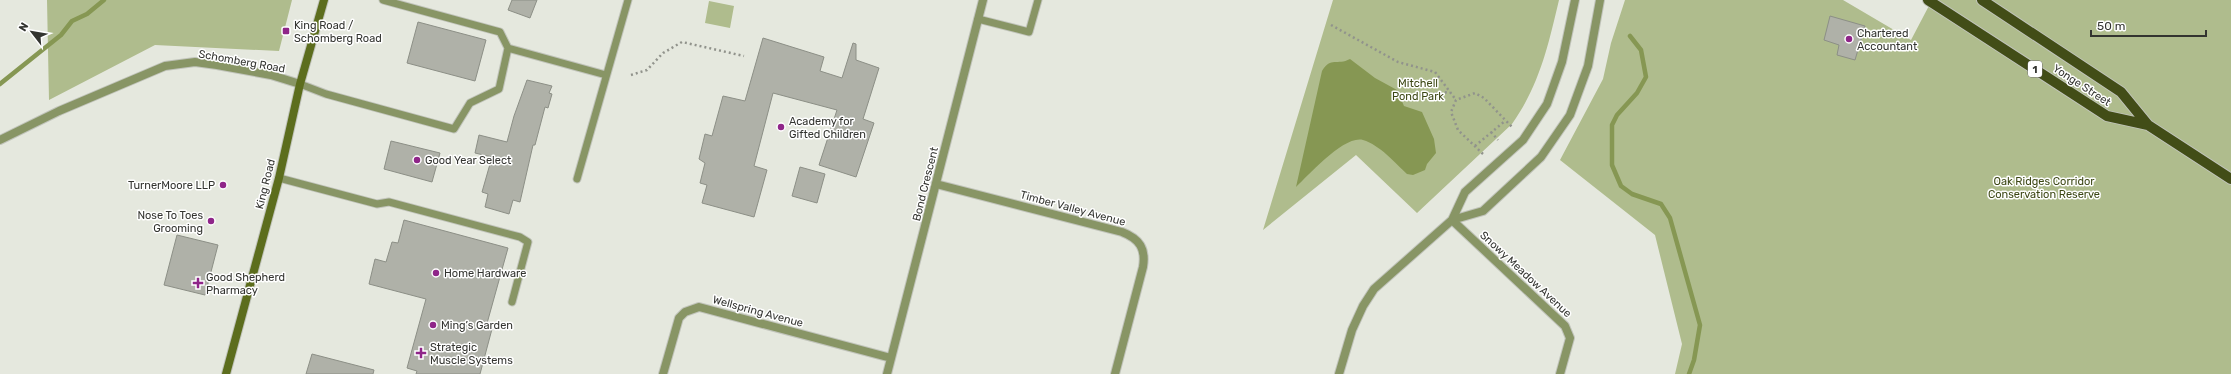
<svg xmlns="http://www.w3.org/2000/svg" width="2231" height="374" font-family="Rubik,sans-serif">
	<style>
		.green { fill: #afbc8d }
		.water { fill: #869753 }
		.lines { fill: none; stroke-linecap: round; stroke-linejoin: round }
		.stream { stroke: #869753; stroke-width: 4.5 }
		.building { fill: #afb1a8; stroke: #8c8f86 }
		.service-casing { stroke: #c1c4bb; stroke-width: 9 }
		.minor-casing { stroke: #c1c4bb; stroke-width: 10 }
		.secondary-casing { stroke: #c1c4bb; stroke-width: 10 }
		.primary-casing { stroke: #c1c4bb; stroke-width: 12 }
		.path { stroke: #91938c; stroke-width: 2.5; stroke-dasharray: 2 3; stroke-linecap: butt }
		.service { stroke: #889565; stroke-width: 7 }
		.minor { stroke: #889565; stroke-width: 8 }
		.secondary { stroke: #5c6d1d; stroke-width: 8 }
		.primary { stroke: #424d17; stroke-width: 10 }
		.poi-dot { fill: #8f2589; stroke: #fff; stroke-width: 1.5 }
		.labels { text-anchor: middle; stroke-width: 3; stroke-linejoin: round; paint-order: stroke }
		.shield { fill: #fff; stroke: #70716e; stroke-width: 1 }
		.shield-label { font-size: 10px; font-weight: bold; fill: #333430 }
		.poi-label { font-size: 11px; fill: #333430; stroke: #fff; text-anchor: start }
		.street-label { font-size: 11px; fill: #333430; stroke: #fff }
		.park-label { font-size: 11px; fill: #3c4714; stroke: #fff }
	</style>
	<rect width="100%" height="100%" fill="#e5e8de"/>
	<path class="green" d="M47 0H292L279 51 155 45 49 100Z
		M1333 0H1559C1548 46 1540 84 1512 124L1417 213 1356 155 1263 230Z
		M1625 0H1843L1911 40 1932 0H2231V374H1675L1682 344 1655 235 1560 160 1603 79 1611 43Z
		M709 1 734 6 730 28 705 23Z"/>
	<path class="water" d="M1350 59 1375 78 1397 90 1404 106 1422 112 1434 139 1436 153 1427 164 1425 170 1413 175 1407 174C1395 163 1380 145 1363 140 1344 135 1309 175 1296 187L1322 71C1331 56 1337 66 1350 59Z"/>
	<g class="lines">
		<path class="stream" d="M1630 36 1641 50 1646 77 1637 93 1617 115 1612 125V165L1621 186 1632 194 1661 204 1670 218 1700 325 1694 360 1689 374
			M0 84 61 35 72 21 87 14 104 0"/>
	</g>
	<path class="building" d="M512 0H537L530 18 508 10Z
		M1830 16 1865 26 1855 60 1837 55 1839 45 1824 40Z
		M418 22 486 40 475 81 407 63Z
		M763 38 824 57 820 71 842 78 853 43 856 44V60L879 68 863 119 874 123 856 177 819 165 837 110 773 93 754 166 767 170 754 217 702 203 707 185 700 183 705 163 699 159 705 134 712 136 723 96 745 101Z
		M527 80 552 86 549 93 552 94 548 108 545 107 535 145H533L520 202 513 200 509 214 485 207 488 194 482 192 492 157 475 153 479 135 507 142 514 116Z
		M391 141 440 153 432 182 384 169Z
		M800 167 825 174 817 203 792 196Z
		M404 220 508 248 486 327 492 329 480 374H416L417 371 407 368 426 299 369 284 375 259 386 262 392 242 398 243Z
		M177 235 218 245 205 295 164 285Z
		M312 354 374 370 373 374H306Z"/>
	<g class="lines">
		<g class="service-casing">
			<path id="service" d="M383 0 500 32 508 48 606 75
				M978 19 1029 32 1038 0
				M300 84 326 94 454 129 470 103 499 89 508 48
				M279 178 377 204 389 202 520 237 528 242 512 302
				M577 179 628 0"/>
		</g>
		<g class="minor-casing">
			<path id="minor" d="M0 140 59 111 165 66 195 62 217 65 271 75 300 84
				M936 184 1122 232C1140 239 1146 249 1143 267L1115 374
				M1452 220 1465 192 1523 140 1547 104 1562 62 1575 0
				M1452 220 1565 326 1570 338 1560 374
				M663 374 679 318 685 312 699 307 891 358
				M887 374 983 0
				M1339 374 1352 330 1363 306 1374 289 1452 220 1483 211 1541 157 1570 115 1588 66 1600 0"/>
		</g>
		<g class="secondary-casing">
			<path id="secondary" d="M226 374 279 178 300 84 324 0"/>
		</g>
		<g class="primary-casing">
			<path id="primary" d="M1928 0 2107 116 2148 125
				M1982 0 2121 92 2148 125 2231 179"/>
		</g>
		<path class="path" d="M1331 25 1398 62 1435 72 1456 100
			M631 75 647 70 663 53 682 42 744 56
			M1410 96 1450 92
			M1491 132 1498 140
			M1475 146 1505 121
			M1483 154 1458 130 1451 112 1456 100 1475 93 1484 98 1512 127"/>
		<use href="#service" class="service"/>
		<use href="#minor" class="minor"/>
		<use href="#secondary" class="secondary"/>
		<use href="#primary" class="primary"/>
	</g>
	<g class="poi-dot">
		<rect x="282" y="27" width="8" height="8" rx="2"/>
		<circle cx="1849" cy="39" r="4"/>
		<circle cx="781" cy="127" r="4"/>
		<circle cx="417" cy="160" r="4"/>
		<circle cx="223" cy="185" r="4"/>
		<circle cx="211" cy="221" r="4"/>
		<circle cx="436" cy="273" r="4"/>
		<path d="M196 277h4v4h4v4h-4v4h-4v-4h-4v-4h4z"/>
		<circle cx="433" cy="325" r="4"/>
		<path d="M419 347h4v4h4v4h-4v4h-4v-4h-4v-4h4z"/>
	</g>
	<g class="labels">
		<rect class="shield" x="2028" y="61" width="14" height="16" rx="3"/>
		<g class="shield-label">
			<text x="2035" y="73">1</text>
		</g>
		<g class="poi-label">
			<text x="294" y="29">King Road /<tspan x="294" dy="13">Schomberg Road</tspan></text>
			<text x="1857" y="37">Chartered<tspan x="1857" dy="13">Accountant</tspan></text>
			<text x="789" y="125">Academy for<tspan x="789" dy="13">Gifted Children</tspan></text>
			<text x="425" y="164">Good Year Select</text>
			<text x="215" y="189" text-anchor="end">TurnerMoore LLP</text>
			<text x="203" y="219" text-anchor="end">Nose To Toes<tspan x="203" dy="13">Grooming</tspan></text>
			<text x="444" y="277">Home Hardware</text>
			<text x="206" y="281">Good Shepherd<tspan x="206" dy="13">Pharmacy</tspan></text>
			<text x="441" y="329">Ming’s Garden</text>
			<text x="430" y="351">Strategic<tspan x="430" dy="13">Muscle Systems</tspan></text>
		</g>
		<g class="street-label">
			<text transform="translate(242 61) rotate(10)" y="4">Schomberg Road</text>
			<text transform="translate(2082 85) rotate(33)" y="4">Yonge Street</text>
			<text transform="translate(265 184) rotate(-76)" y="4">King Road</text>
			<text transform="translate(925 184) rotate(-76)" y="4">Bond Crescent</text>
			<text transform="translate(1073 208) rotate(15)" y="4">Timber Valley Avenue</text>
			<text transform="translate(1526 274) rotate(43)" y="4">Snowy Meadow Avenue</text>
			<text transform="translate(758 311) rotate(15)" y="4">Wellspring Avenue</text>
		</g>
		<g class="park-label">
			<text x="1418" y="87">Mitchell<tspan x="1418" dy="13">Pond Park</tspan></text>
			<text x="2044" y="185">Oak Ridges Corridor<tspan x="2044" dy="13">Conservation Reserve</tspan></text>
		</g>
	</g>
	<g transform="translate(32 32) rotate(301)" stroke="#ffffff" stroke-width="3" paint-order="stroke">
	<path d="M0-3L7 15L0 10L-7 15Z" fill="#333430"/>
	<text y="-6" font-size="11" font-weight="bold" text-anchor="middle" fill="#333430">N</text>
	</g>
	<path d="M2091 30v6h115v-6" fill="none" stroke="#333430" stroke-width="2"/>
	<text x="2097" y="30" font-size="12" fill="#333430" stroke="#ffffff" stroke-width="3" paint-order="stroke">50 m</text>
</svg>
